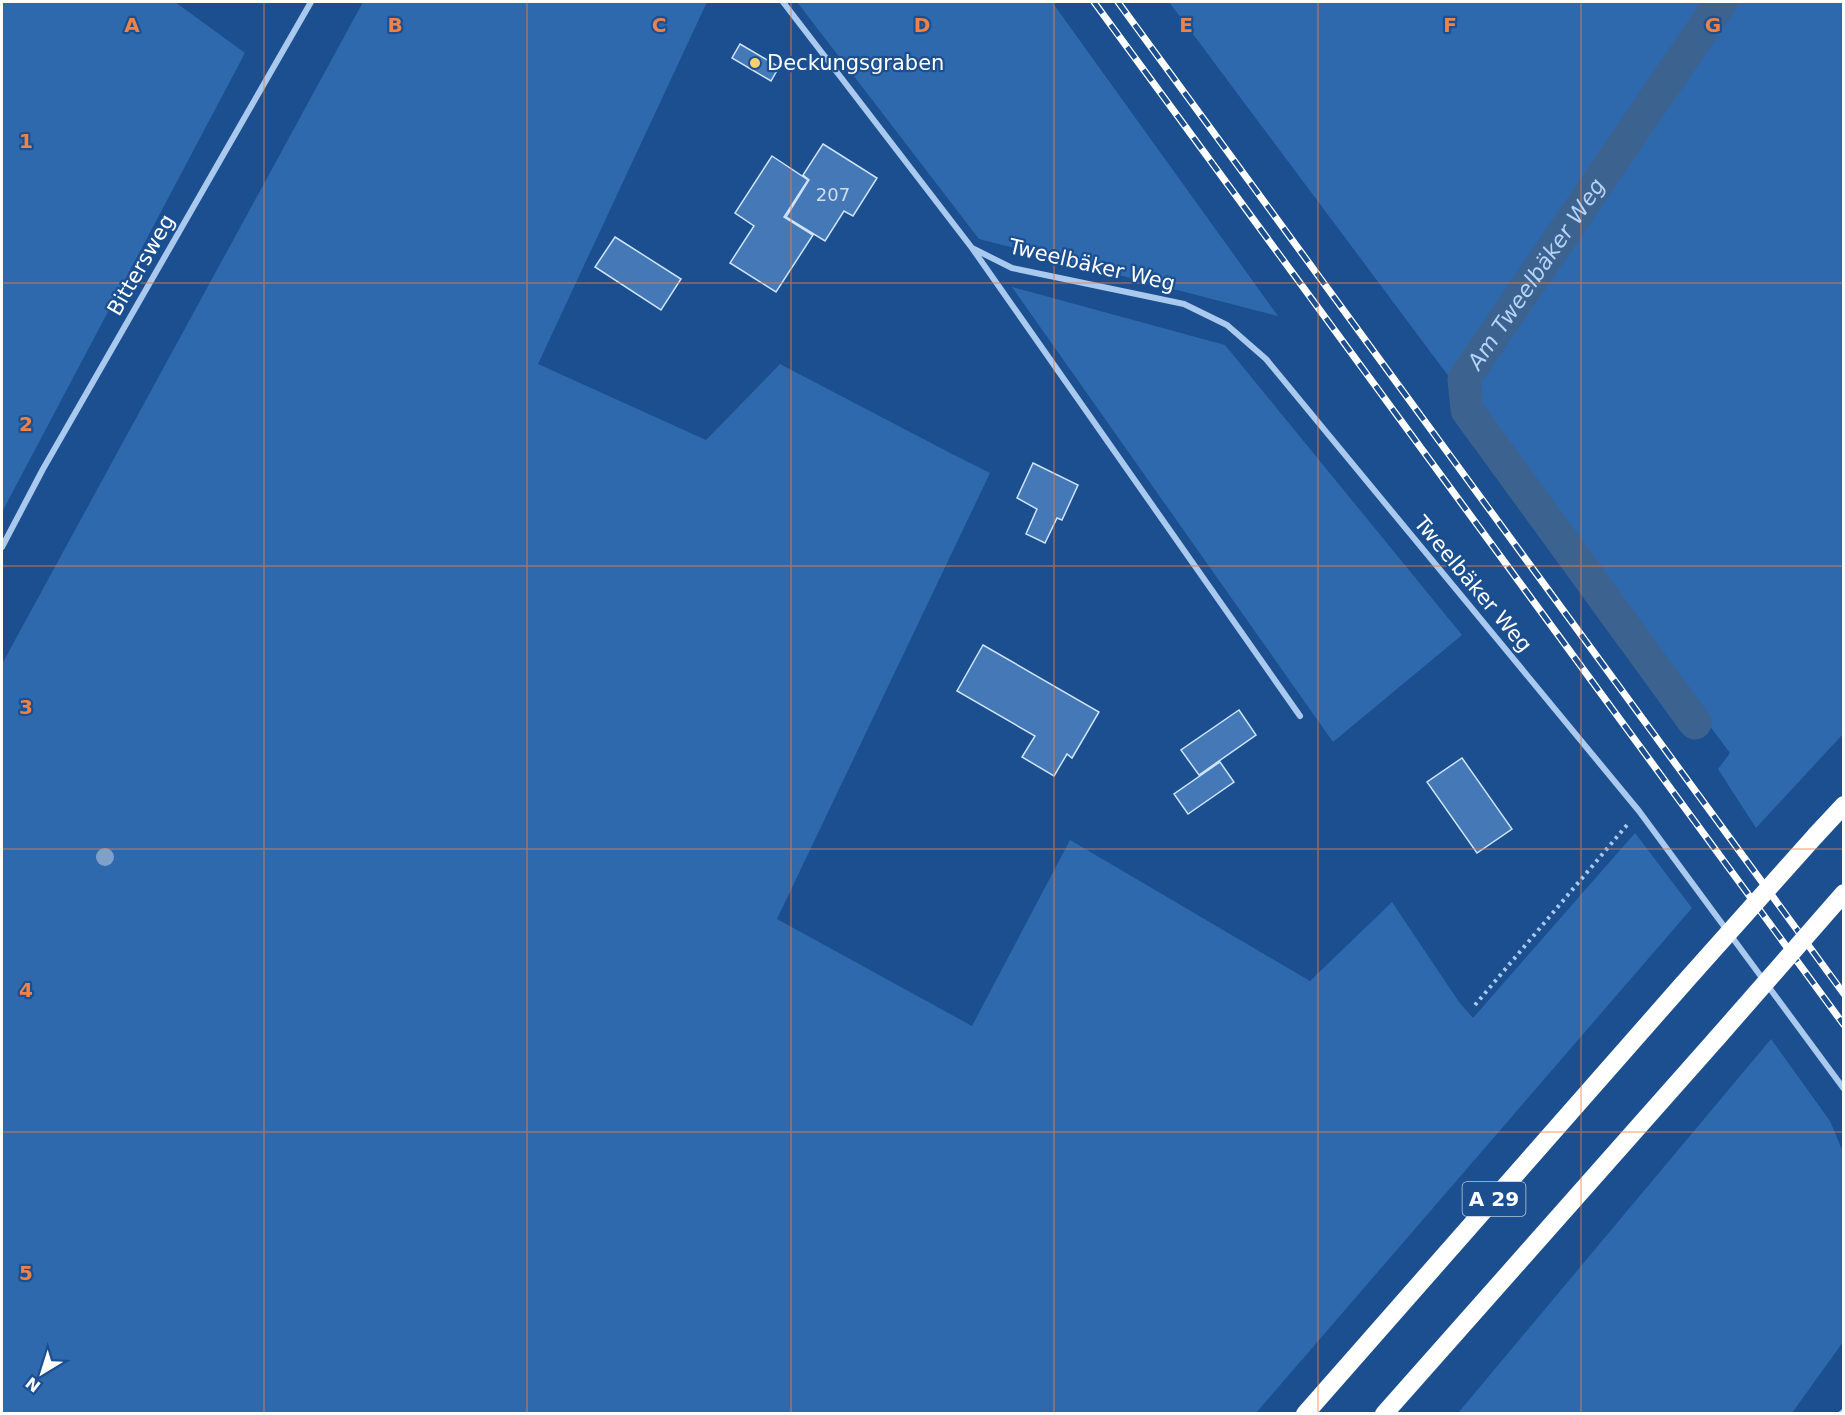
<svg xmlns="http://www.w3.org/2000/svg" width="1845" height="1415" font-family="'DejaVu Sans',sans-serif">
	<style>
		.green { fill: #2e69ad }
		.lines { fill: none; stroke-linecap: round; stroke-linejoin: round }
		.canal { stroke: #3c6290; stroke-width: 33 }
		.building { fill: #4478b7; stroke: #cfe3fa; stroke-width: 1.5 }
		.path { stroke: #a9c9ee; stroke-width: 4; stroke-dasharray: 3 4.5; stroke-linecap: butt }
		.minor { stroke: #a9c9ee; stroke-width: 6 }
		.motorway { stroke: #fff; stroke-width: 18 }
		.rail-casing { stroke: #fff; stroke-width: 7 }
		.rail { stroke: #1b4f8f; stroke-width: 4.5; stroke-dasharray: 14; stroke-linecap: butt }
		.motorway-bridge { stroke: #fff; stroke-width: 18 }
		.tree { fill: #7ea0ca }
		.grid { fill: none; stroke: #ee8249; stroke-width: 1.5; stroke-opacity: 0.55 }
		.poi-dot { fill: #ffd166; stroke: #1b4f8f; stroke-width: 2 }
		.labels { text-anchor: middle; stroke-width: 4.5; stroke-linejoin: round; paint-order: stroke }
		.number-label { font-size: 18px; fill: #d0dded }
		.shield { fill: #1b4f8f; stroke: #bbcadd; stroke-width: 1.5 }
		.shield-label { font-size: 20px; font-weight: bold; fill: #fff }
		.poi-label { font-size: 21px; fill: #fff; stroke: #1b4f8f; text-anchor: start }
		.street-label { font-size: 21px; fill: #fff; stroke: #1b4f8f }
		.water-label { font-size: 22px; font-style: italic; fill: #b5d3f5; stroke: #1b4f8f }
		.grid-label { font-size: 20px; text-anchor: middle; font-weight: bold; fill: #ee8249; stroke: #1b4f8f; stroke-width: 4.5; stroke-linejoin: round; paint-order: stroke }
	</style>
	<rect width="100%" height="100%" fill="#1b4f8f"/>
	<path class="green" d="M2 2H175L245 53 2 512Z
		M363 2H707L538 364 706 440 780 364 952 454 990 473 777 919 972 1026 1070 840 1310 981 1392 902 1459 1002 1473 1018 1635 833 1692 908 1256 1413H2V664Z
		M797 2H1052L1278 316 979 239Z
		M1169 2H1843V734L1756 828 1718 769 1730 753Z
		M1012 287 1225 345 1462 635 1333 742Z
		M1771 1039 1830 1121 1843 1152V1342L1792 1413H1458Z"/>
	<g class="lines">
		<path class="canal" id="s1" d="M1695 723 1467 410 1464 379 1721 2"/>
	</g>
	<path class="building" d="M740 44 779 67 771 81 732 58Z
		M823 144 877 178 853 216 844 211 825 241 786 217 809 180 803 175Z
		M772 156 808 180 784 217 813 235 776 292 730 263 754 226 735 213Z
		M615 237 681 279 661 310 595 267Z
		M1033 463 1078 485 1062 520 1057 518 1045 543 1026 534 1037 509 1017 498Z
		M983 645 1099 712 1072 758 1067 754 1054 776 1022 757 1035 736 957 691Z
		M1239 710 1256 735 1199 775 1181 750Z
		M1462 758 1512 829 1477 853 1427 782Z
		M1220 762 1234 782 1188 814 1174 794Z"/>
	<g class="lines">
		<path class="path" d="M1475 1005 1627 825"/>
		<path class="minor" d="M783 2 972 248 1012 268 1184 304 1227 325 1266 359 1639 811 1844 1089
			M972 248 1300 716
			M2 547 43 469 311 2
			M1841 1414 1844 1411"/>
		<path class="motorway" d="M1816 835 1844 805
			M1305 1414 1683 984
			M1384 1414 1717 1038"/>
		<g class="rail-casing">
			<path id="rail" d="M1094 2 1844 1025
				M1118 2 1844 994"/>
		</g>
		<use href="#rail" class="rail"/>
		<path class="motorway-bridge" d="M1683 984 1816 835
			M1717 1038 1844 893"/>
	</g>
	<circle class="tree" cx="105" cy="857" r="9"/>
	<path class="grid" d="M264 2V1414M527 2V1414M791 2V1414M1054 2V1414M1318 2V1414M1581 2V1414M2 283H1844M2 566H1844M2 849H1844M2 1132H1844"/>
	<circle class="poi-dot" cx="755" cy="63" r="6"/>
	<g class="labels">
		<g class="number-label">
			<text x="833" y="201">207</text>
		</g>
		<rect class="shield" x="1462.5" y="1182" width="63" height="34" rx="4.5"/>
		<g class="shield-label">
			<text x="1494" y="1206">A 29</text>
		</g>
		<g class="poi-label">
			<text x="767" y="70">Deckungsgraben</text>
		</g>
		<g class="street-label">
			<text transform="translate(141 265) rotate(-60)" y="7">Bittersweg</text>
			<text transform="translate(1092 265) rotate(13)" y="7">Tweelbäker Weg</text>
			<text transform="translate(1473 584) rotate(50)" y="7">Tweelbäker Weg</text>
		</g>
		<g class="water-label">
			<text dy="8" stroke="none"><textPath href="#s1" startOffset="546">Am Tweelbäker Weg</textPath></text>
		</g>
	</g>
	<g class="grid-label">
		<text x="132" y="32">A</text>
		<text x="395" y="32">B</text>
		<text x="659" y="32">C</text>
		<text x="922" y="32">D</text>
		<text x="1186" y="32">E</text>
		<text x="1450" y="32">F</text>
		<text x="1713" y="32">G</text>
		<text x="26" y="148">1</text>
		<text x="26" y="431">2</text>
		<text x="26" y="714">3</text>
		<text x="26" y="997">4</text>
		<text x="26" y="1280">5</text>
	</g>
	<rect width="1845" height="1415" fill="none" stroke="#ffffff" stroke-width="6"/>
	<g transform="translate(42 1373) rotate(218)" stroke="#1b4f8f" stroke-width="4.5" paint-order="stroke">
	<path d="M0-4.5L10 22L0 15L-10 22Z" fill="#ffffff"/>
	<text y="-9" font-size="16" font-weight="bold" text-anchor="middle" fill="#ffffff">N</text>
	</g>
</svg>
